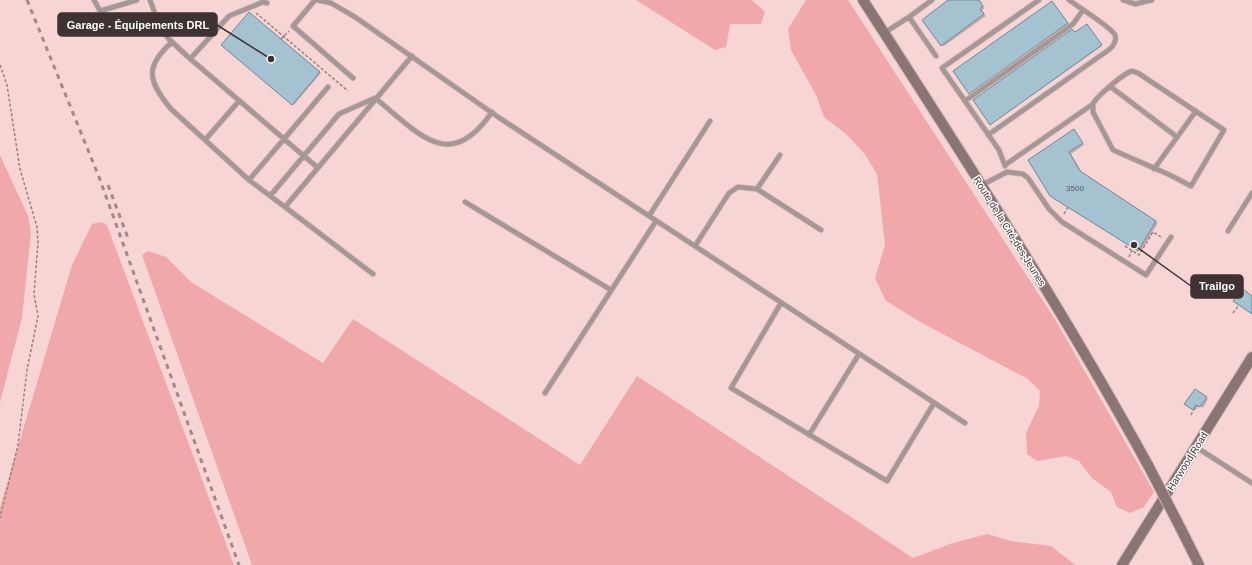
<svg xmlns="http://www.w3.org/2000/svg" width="1252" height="565" font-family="Helvetica,sans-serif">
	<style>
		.green { fill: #f0a8aa }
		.shadow { fill: #0003 }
		.building { fill: #a5c2d1; stroke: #6d8897 }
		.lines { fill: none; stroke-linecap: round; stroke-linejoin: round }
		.service-casing { stroke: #d2b4b4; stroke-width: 6 }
		.secondary-casing { stroke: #d2b4b4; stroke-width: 12 }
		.path { stroke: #988181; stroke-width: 1.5; stroke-dasharray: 3 2; stroke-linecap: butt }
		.service { stroke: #a69797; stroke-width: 4.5 }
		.secondary { stroke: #8a7575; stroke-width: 10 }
		.rail { stroke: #a38a8a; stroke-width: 3; stroke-dasharray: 5 5; stroke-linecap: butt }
		.secondary-bridge-casing { stroke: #d2b4b4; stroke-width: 12; stroke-linecap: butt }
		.secondary-bridge { stroke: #8a7575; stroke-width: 10 }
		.labels { text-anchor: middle; stroke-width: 3; stroke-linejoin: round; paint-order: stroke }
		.number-label { font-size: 8px; fill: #58565a }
		.street-label { font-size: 10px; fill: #3f3232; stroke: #fff }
		.leader { fill: none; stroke: #3f3232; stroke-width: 1.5 }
		.callout-dot { fill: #3f3232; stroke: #fff; stroke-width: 1.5 }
		.callout { fill: #3f3232; stroke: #3f3232; stroke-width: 1.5 }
		.callout-label { font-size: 11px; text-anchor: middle; font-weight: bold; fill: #fff }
	</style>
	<rect width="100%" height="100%" fill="#f7d5d5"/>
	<path class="green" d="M636 0H752L765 12 761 24H730L726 47 715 50Z
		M806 0H848L1056 321 1154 492 1144 507 1130 513 1117 507 1111 492 1092 478 1079 461 1066 456 1037 461 1027 454 1026 433 1039 406 1040 391 1028 379 922 323 886 301 875 278 885 245 877 174 864 153 846 134 824 117 816 95 791 50 788 29Z
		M0 155 28 216 31 233 22 318 0 402Z
		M101 222 107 225 234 565H0V507L72 265 92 224Z
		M148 251 166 257 191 282 323 363 353 319 580 465 637 376 913 558 950 544 987 534 1011 541 1051 546 1075 565H252L142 255Z"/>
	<path class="shadow" d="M949 0H979L985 8 982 10 986 16 944 46 941 45Z
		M1052 2 1068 24 969 93Z
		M249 13 321 73 294 105 222 45Z
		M1088 25 1102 46 991 124 1075 33Z
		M1074 130 1084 145 1071 154 1083 174 1158 223 1141 251 1051 196Z
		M1195 390 1208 399 1203 408 1199 405 1196 410 1186 403Z"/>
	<path class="building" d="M948 0H979L983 6 980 9 984 14 941 46 922 20Z
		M1052 1 1068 23 969 94 953 71Z
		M249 12 320 72 292 105 221 45Z
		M1087 24 1102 45 990 125 973 100 1072 29 1075 32Z
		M1074 129 1083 143 1069 152 1080 171 1156 221 1138 251 1050 196 1028 160Z
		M1238 285 1252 296V314L1233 301 1235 298 1231 295Z
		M1195 389 1207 397 1200 407 1196 405 1193 410 1184 404Z"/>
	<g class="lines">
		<g class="service-casing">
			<path id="service" d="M94 0 100 11 137 0
				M150 0 160 27 168 38 187 56 284 139 328 87
				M315 0 293 26 353 78
				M317 0 331 3 355 17 498 117 965 423
				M1123 0 1135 4 1152 0
				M909 17 932 0
				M884 33 909 17 936 56
				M172 42C144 67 148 81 171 109L249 180 285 207
				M190 59 229 16 263 2 267 3
				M1111 87 1177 137
				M965 101 1073 24 1083 10
				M988 135 1110 49C1114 45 1117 41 1115 35 1111 27 1078 7 1069 0
				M205 140 239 101
				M1005 165 1093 104C1096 97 1124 73 1132 71L1138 73 1224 130 1191 186 1170 175 1113 150 1093 112V104
				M1005 166 999 150 942 68 1039 0
				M1154 169 1196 111
				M249 180 284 139 318 168
				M982 185 1007 172 1023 174 1028 178 1049 209 1062 222 1146 275 1171 237
				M757 189 821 230
				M270 196 339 114 375 98C418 132 449 175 492 112
				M465 202 611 290
				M649 216 710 121
				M1228 231 1252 193
				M695 246 729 193 738 187 757 189 780 155
				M373 274 285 207 412 56
				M781 303 731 388 887 481 934 403
				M545 393 656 221
				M809 435 859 354
				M1196 447 1252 483"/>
		</g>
		<g class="secondary-casing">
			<path id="secondary" d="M863 0C962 154 1061 306 1149 467
				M1181 529 1199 565
				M1122 565 1252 357"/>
		</g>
		<path class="path" d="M256 13 348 91
			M281 39 289 31
			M0 65 7 85 20 169 37 227 38 242 34 294 38 316 27 370 18 445 0 518
			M1064 214 1068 207
			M1125 246 1139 255 1153 232 1163 238
			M1129 257 1133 248
			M1233 313 1239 305
			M1191 415 1195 407"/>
		<use href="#service" class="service"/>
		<use href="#secondary" class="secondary"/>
		<path class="rail" d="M27 0 99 177 239 565
			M108 185 128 238"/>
		<g class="secondary-bridge-casing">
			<path id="secondary-bridge" d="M1149 467 1181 529"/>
		</g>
		<use href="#secondary-bridge" class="secondary-bridge"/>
	</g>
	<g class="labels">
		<g class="number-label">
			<text x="1075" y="191">3500</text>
		</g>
		<g class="street-label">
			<text transform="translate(1010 231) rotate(58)" y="4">Route de la Cité-des-Jeunes</text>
			<text transform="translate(1187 461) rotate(-58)" y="4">Harwood Road</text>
		</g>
	</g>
	<path class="leader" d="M271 59L217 25M1134 245L1191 286"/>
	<g class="callout-dot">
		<circle cx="271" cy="59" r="4"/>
		<circle cx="1134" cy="245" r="4"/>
	</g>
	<g class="callout">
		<rect x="58" y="13" width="159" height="23" rx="4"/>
		<rect x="1191" y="275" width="52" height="23" rx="4"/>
	</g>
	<g class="callout-label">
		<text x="138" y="29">Garage - Équipements DRL</text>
		<text x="1217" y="290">Trailgo</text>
	</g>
</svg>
